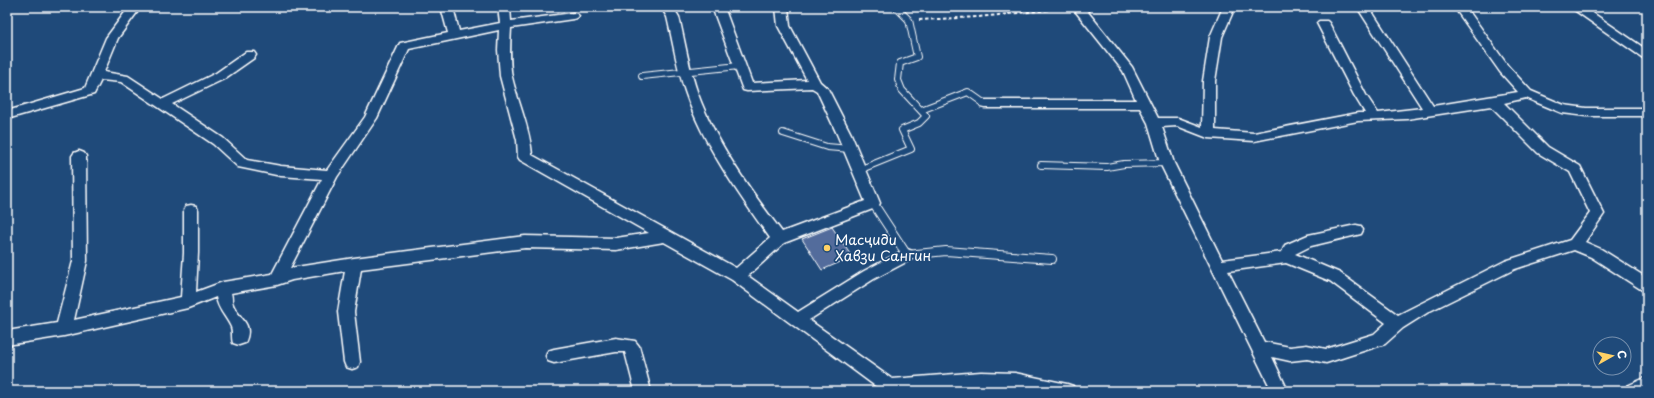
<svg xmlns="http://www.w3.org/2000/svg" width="1654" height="398" font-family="'Playpen Sans',sans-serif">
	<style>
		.building { fill: #526c9c; stroke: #fff }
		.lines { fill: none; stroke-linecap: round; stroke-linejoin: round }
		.lane-far1-casing { stroke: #fff; stroke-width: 8 }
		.lane-casing { stroke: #fff; stroke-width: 10 }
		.street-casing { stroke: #fff; stroke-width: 3 }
		.path { stroke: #fff; stroke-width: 2; stroke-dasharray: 3.5 2.5; stroke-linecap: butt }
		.lane-far1 { stroke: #1f4a7a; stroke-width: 6 }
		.lane { stroke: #1f4a7a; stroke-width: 8 }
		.street { fill: #1f4a7a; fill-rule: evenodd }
		.poi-dot { fill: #ffd166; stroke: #1f4a7a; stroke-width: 1.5 }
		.labels { text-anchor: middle; stroke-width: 3.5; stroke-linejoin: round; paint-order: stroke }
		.poi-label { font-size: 14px; fill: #fff; stroke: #1f4a7a; text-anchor: start }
	</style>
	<rect width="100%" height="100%" fill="#1f4a7a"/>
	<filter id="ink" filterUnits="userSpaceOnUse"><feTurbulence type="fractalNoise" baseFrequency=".025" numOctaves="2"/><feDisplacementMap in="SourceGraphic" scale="8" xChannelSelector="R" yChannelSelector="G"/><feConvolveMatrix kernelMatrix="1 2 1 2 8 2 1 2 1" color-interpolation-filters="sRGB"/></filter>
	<g filter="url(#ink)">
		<path class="building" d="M832 227 852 257 822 270 802 239Z"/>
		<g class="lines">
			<g class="lane-far1-casing">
				<path id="lane-far1" d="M642 76 739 66
					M921 110 968 92 985 104
					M783 133 827 147 850 149
					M1041 165 1107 167 1124 164 1167 163
					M859 170 911 149 902 130 919 123 926 116 902 90 898 80 900 63 917 57 909 20 896 7"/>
			</g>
			<g class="lane-casing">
				<path id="lane" d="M873 203 907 255 946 251 1052 259"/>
			</g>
			<g class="street-casing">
				<path id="street" d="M129 7H141L118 38 104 72 128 76 163 99 216 73 246 52H254L256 55 254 58 224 79 172 104 223 138 247 160 281 166 327 170 365 117 400 43 448 33 441 7H453L459 31 500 23 498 7H510L511 21 573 13 577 14 579 16 577 18 573 19 511 28C510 44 509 61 512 77 518 103 530 128 532 155L736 268 770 238C739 195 703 144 686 94 677 69 673 42 667 17L661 7H673L679 17C685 42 689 69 698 94 716 143 751 191 782 232L865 201 837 134 817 91 812 88 747 91 743 90 712 7H724L752 83 807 80 778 26 776 7H788L790 26 820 82 828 89 851 134 880 203 878 207 784 243 748 276 798 312 864 271 902 251 907 249 912 251 914 255 912 259 874 279 809 320 892 379 981 372 1015 373 1067 384 1073 386 1075 391H1033L1015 387 981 386 926 391H882L732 280 664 242 616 250 525 248 361 269 354 312 360 362 358 367 352 369 346 367 344 362 338 312 345 271 292 280 277 285 231 293C232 296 232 299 232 302 237 319 255 322 245 343L239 345 233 343C231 337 233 332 231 327 226 316 218 310 216 297L188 308 64 336 7 345V331L57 323 73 261 72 156 74 153 79 151 84 153 86 156 87 261 74 320 181 297 184 253V210L186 206 191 205 196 206 198 210V253L196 292 223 282 272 274 322 179 281 176 238 167 213 144 121 82 101 80 94 94 7 119V111L85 88 106 38ZM499 30 498 50 500 76 517 140 518 157 520 160 649 233 616 238 525 236 354 258 290 268 337 177 377 118 409 49Z
					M1072 7H1084L1132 67 1158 118H1178L1202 127 1203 81 1210 37 1223 7H1235L1222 37 1215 81V130L1254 133 1358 113H1365L1354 95 1317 23 1319 21H1327L1329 23 1366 95 1378 113 1422 108 1357 7H1369L1433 106 1518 92 1500 72 1454 7H1466L1508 66 1531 91 1564 105 1586 108H1647V116H1586L1562 113 1526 98 1504 103 1548 147 1580 166 1604 214 1585 242 1601 249 1647 278V292L1642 290 1591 257 1574 250 1515 269 1430 311 1403 328 1385 344 1326 363 1307 359 1290 361 1272 357 1288 391H1272L1160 163 1148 123 1140 108H985L981 107 979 104 981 101 985 100H1136L1123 71ZM1491 106 1538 153 1570 172 1590 213 1570 240 1505 261 1398 315 1340 273 1295 254 1311 246 1361 234 1363 230 1361 226 1356 225 1308 235 1285 245 1282 252 1222 260 1174 163 1162 127 1177 126 1208 138 1254 141 1358 121 1407 119ZM1286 263 1330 281 1386 323 1374 334 1326 349 1307 345 1290 347 1264 342 1228 271Z
					M1570 7H1584L1647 50V59L1643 58Z
					M616 338 635 341 639 346 651 391H635L625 352H616L554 363 548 361 546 356 548 351 554 349Z
					M1647 377V391H1625L1627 386Z"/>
			</g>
			<path class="path" d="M1005 7 1009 14
				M919 20 978 17 1049 10 1047 7"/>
			<use href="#lane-far1" class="lane-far1"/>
			<use href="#lane" class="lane"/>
			<use href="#street" class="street"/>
		</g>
	</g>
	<circle class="poi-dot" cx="827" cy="248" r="4"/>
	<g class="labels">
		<g class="poi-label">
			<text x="835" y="245">Масҷиди<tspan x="835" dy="16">Хавзи Сангин</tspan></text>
		</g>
	</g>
	<rect width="1654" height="398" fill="none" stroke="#1f4a7a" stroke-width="24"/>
	<rect x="12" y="12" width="1630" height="374" fill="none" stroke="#fff" stroke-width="1.5" filter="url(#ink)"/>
	<g transform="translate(1612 356) rotate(82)"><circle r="19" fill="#1f4a7a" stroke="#7992af"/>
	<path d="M0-3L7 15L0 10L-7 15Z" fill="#ffd166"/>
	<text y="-6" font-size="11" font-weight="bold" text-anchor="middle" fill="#ffffff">С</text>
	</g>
</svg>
